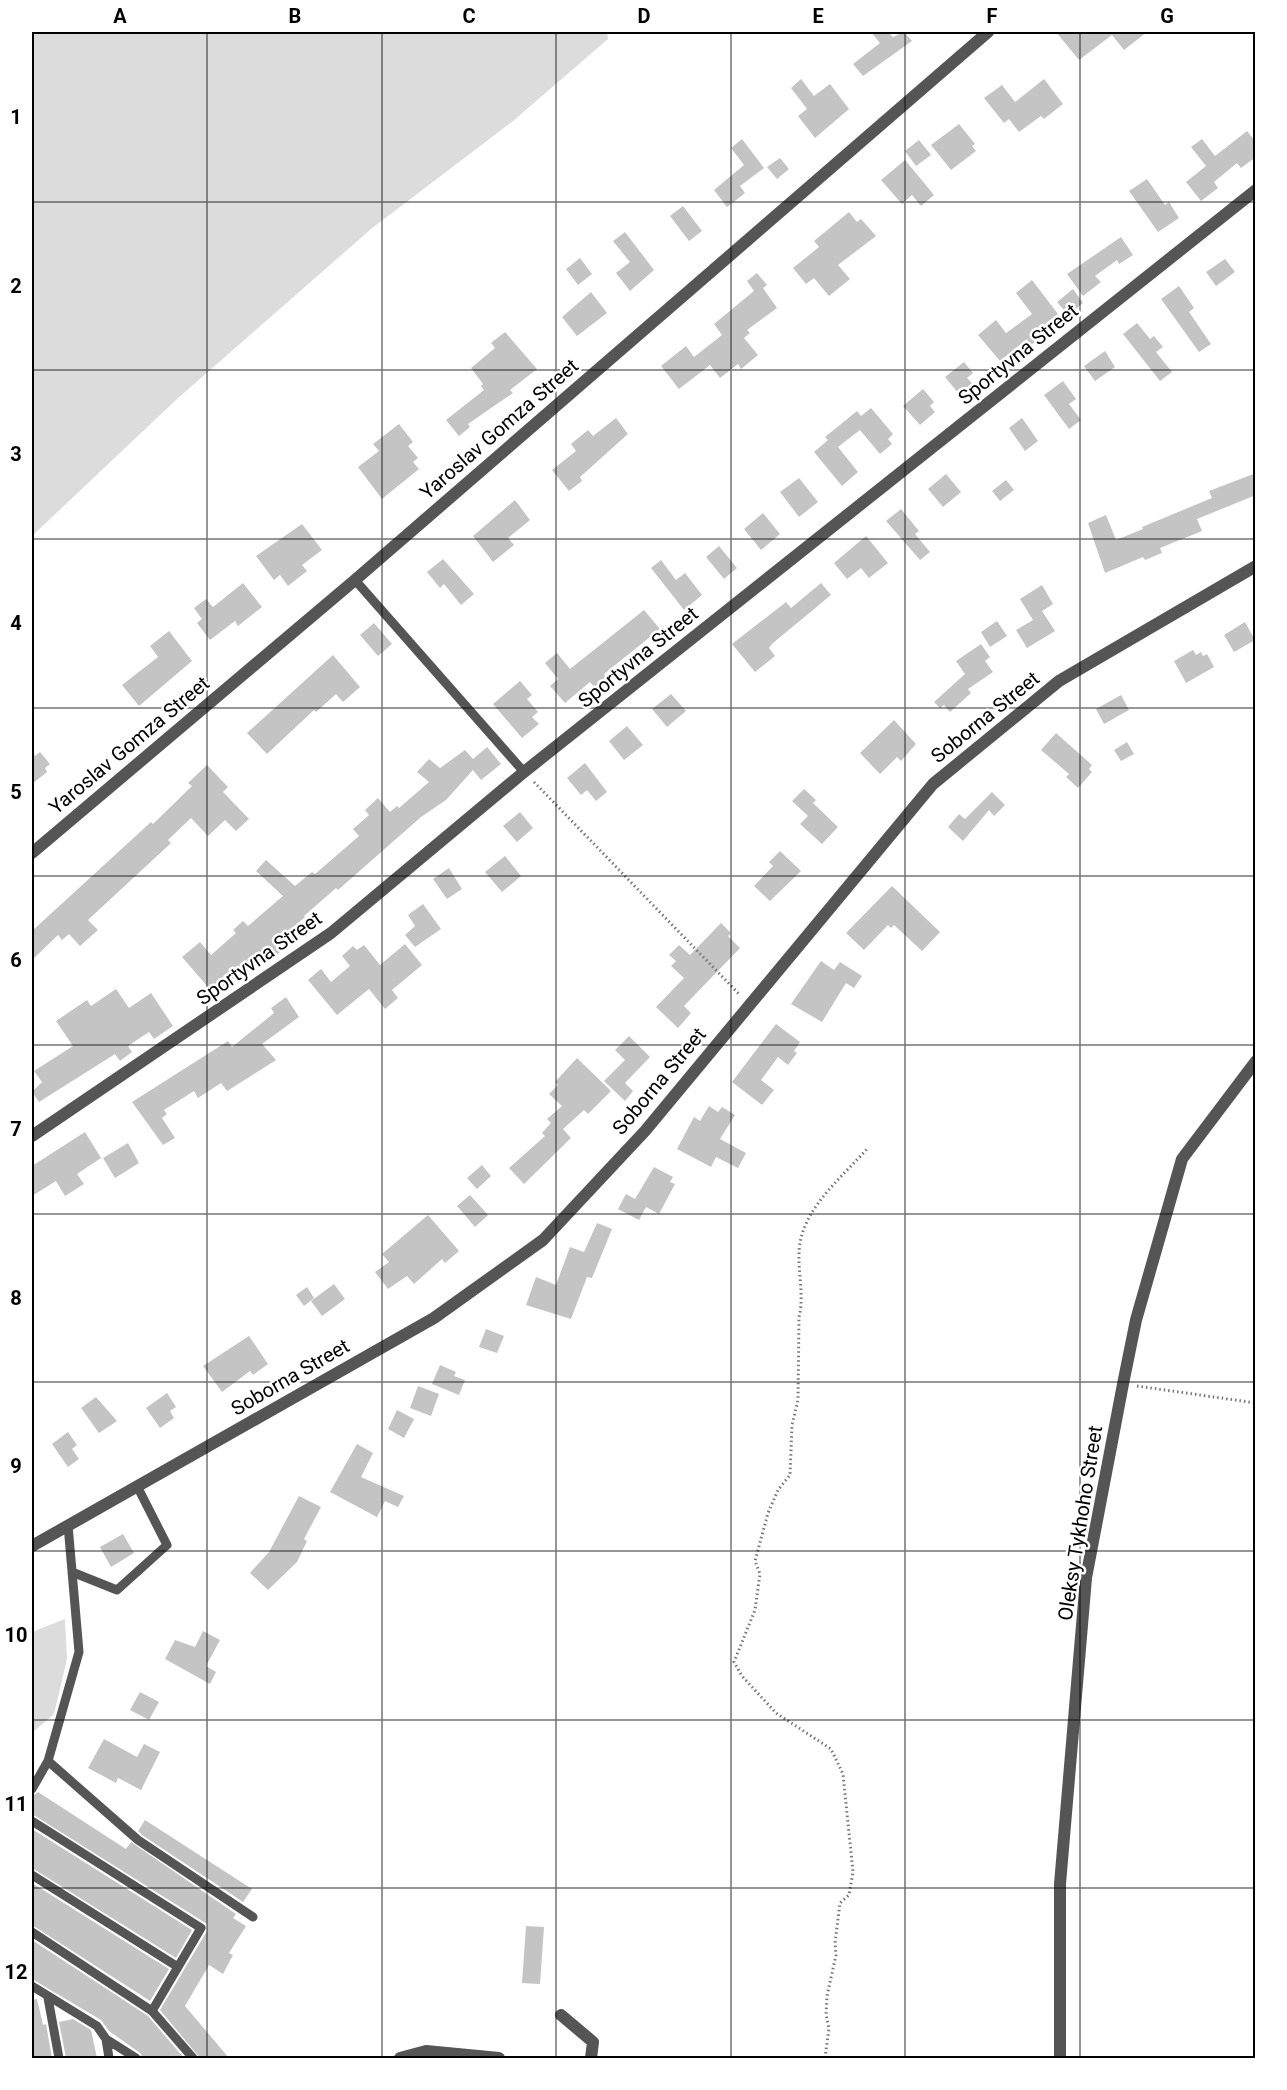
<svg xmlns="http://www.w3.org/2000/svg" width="1287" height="2090" font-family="Roboto,sans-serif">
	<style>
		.green { fill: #dcdcdc }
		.building { fill: #c4c4c4 }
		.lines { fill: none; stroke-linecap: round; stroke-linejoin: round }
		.path { stroke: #777; stroke-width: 3; stroke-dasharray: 1.5 3; stroke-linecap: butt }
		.lane { stroke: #555; stroke-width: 9 }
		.street { stroke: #555; stroke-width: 12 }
		.grid { fill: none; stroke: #000; stroke-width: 1.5; stroke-opacity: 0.55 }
		.labels { text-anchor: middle; stroke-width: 5; stroke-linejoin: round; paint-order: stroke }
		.street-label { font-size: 20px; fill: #000; stroke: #fff }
		.neatline { fill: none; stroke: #000; stroke-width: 2 }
		.grid-label { font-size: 20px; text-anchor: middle; font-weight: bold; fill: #000 }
	</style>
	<rect width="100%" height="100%" fill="#fff"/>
	<path class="green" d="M32 32H607L608 39 513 121 371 229 177 399 32 536Z
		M65 1619 67 1659 54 1714 32 1733V1632Z"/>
	<path class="building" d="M871 32H888L893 37 904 32 912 41 863 76 853 64 880 43Z
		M1056 32H1147L1124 50 1112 35 1079 60Z
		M801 79 814 96 830 84 849 109 815 138 798 116 807 109 791 88Z
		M1044 79 1063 104 1044 119 1041 116 1019 132 1009 119 1004 123 984 98 1002 85 1015 102Z
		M959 124 975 144 972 146 976 151 951 170 931 145Z
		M1247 131 1256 142V157L1241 168 1237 163 1214 182 1218 188 1201 201 1186 182 1206 166 1191 147 1202 139 1215 156Z
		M742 139 764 168 740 186 745 193 727 207 714 190 744 165 731 148Z
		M919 140 931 155 916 166 905 151Z
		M780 158 789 169 777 179 767 167Z
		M905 160 934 195 921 206 912 195 902 204 881 180Z
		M1147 179 1165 205 1169 202 1179 218 1158 232 1129 191Z
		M683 206 702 231 689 241 670 216Z
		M849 212 857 222 861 219 876 236 838 265 850 279 829 296 814 278 806 284 793 268 819 247 814 241Z
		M625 232 654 270 630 291 616 273 630 262 613 241Z
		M1121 237 1133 255 1119 264 1117 260 1095 276 1101 282 1083 296 1067 274Z
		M580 258 592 274 578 285 566 269Z
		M1225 259 1235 272 1216 286 1206 272Z
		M757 273 767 285 763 288 777 308 747 330 750 333 744 338 758 355 741 369 738 364 720 378 710 365 679 389 661 366 686 346 694 357 722 335 714 324 754 291 747 281Z
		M1032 280 1058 314 1037 330 1042 337 1031 345 1027 339 1000 361 978 335 996 320 1006 333 1032 314 1016 293Z
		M1179 286 1194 308 1189 312 1211 344 1199 352 1161 299Z
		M1073 289 1083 303 1068 315 1057 302Z
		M591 292 607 313 577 336 562 317Z
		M1137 323 1150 339 1154 336 1163 347 1156 352 1172 372 1160 381 1123 334Z
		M505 332 537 369 510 390 513 393 468 424 470 427 459 436 446 420 484 390 481 386 483 384 471 368 495 348 491 343Z
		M1105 351 1115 367 1095 381 1084 366Z
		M964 362 973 373 967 378 972 383 959 394 945 377Z
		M1063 381 1076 399 1069 404 1081 420 1069 429 1044 395Z
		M923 389 934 402 930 406 935 412 920 425 903 406Z
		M871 408 893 434 888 439 892 444 880 454 860 430 838 447 858 472 842 486 814 452 828 440 825 437 857 411 861 416Z
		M616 418 628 434 580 477 582 481 569 491 552 470 576 451 571 444 588 430 593 436Z
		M1022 418 1038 441 1025 451 1009 428Z
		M399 424 413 442 408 446 418 458 413 462 419 469 382 499 358 467 379 451 373 444Z
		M1256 473V495L1197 519 1202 531 1160 548 1162 553 1145 560 1143 557 1105 573 1088 523 1106 515 1116 540 1143 529 1142 527 1212 498 1209 491Z
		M946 474 961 492 943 507 928 489Z
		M799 478 818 502 799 517 780 492Z
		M1006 480 1014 490 1000 501 992 491Z
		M515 500 530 520 508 538 514 545 493 562 473 536Z
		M901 509 919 531 915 534 930 552 920 560 886 521Z
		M763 513 780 534 761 550 744 529Z
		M302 524 322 550 302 565 307 571 288 586 280 575 274 580 256 556Z
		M866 536 888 563 869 578 861 568 847 579 834 563Z
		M719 546 737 568 724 579 706 557Z
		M443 559 474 594 461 605 444 584 440 588 427 572Z
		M661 560 676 580 685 573 702 595 684 610 651 568Z
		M243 583 262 607 238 626 235 621 210 640 197 623 202 619 194 608 206 599 213 607Z
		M821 583 831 595 773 643 769 648 775 656 755 672 732 644 786 602 791 608Z
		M1042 585 1053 604 1042 611 1055 631 1027 648 1016 630 1033 620 1020 599Z
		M644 610 660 629 604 674 610 680 597 690 590 682 565 703 550 686 558 679 545 663 557 653 570 669Z
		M997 621 1007 636 990 647 981 632Z
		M1245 622 1255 640 1234 652 1224 635Z
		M374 623 392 644 378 656 360 635Z
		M169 631 192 661 139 706 122 685 158 657 150 646Z
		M981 644 990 657 985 661 993 672 968 689 971 693 950 712 944 705 940 708 934 702 965 674 956 661Z
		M1193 650 1196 655 1201 652 1203 656 1207 654 1214 667 1186 683 1174 661Z
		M333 655 360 687 343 702 336 694 316 712 314 710 267 754 247 733Z
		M520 681 532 695 527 699 538 712 532 717 539 724 522 738 493 704Z
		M671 694 686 711 667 727 652 709Z
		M1121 695 1129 710 1104 724 1096 709Z
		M894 720 916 744 901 761 897 757 880 774 860 753Z
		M627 726 643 745 624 760 609 741Z
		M1056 733 1092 765 1089 769 1092 772 1078 788 1066 777 1069 774 1041 750Z
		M1127 742 1134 754 1121 761 1114 750Z
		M487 747 501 764 481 780 473 770 446 800 421 817 338 890 336 888 304 916 305 917 280 939 287 946 273 958 266 950 214 994 182 957 200 942 211 955 236 933 233 930 243 921 248 926 283 896 256 871 266 860 295 886 312 872 315 874 359 836 353 829 369 815 365 810 378 798 390 812 397 806 399 808 429 782 417 772 429 759 440 768 465 750 473 759Z
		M32 751 35 756 40 752 50 764 45 768 47 772 32 784Z
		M585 763 607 792 596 801 587 790 581 795 567 778Z
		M207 765 228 787 223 792 249 819 236 831 225 820 208 836 191 818 168 840 171 843 88 920 98 930 80 946 69 934 62 940 58 935 32 960V931L151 822 153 824 192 786 188 783Z
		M804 789 816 800 813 803 838 827 822 844 800 824 808 816 792 801Z
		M992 792 1005 805 994 816 989 810 963 841 948 827 959 814 965 819Z
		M520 812 533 828 517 842 503 826Z
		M780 851 801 871 770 901 754 886 773 866 769 862Z
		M505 856 521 876 502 892 485 872Z
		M449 868 462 889 447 899 433 879Z
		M892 886 940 932 922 951 894 925 891 928 888 925 864 950 846 933Z
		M423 904 441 929 415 947 405 935 415 926 408 915Z
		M721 923 731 933 728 936 740 948 684 1006 691 1013 678 1028 656 1007 684 978 671 966 676 961 669 955 679 945 690 955Z
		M405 944 422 965 392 990 398 998 385 1009 369 989 337 1015 308 980 321 969 331 982 350 966 342 956 353 946 357 950 364 945 380 965Z
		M821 961 834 970 840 962 862 976 854 988 846 983 822 1022 791 1004Z
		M116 989 129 1008 151 993 173 1026 154 1039 149 1032 128 1046 132 1052 120 1061 115 1054 39 1102 32 1092 42 1082 34 1071 73 1046 56 1021 87 1000 91 1006Z
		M286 997 299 1017 262 1044 276 1060 227 1091 221 1083 198 1098 194 1091 164 1110 167 1114 162 1118 175 1138 163 1145 132 1102 228 1041 232 1047 274 1013 271 1008Z
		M776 1024 800 1042 794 1051 797 1053 788 1065 778 1057 761 1080 774 1090 762 1105 732 1082Z
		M629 1036 650 1057 625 1083 633 1091 625 1101 604 1081 625 1060 615 1050Z
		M577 1058 611 1091 588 1114 584 1110 563 1129 571 1138 524 1184 509 1168 545 1136 542 1133 551 1123 547 1119 562 1106 549 1094 558 1085 555 1082Z
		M709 1106 718 1112 722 1107 735 1115 720 1139 746 1153 738 1168 716 1157 711 1167 677 1149 694 1117 700 1121Z
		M85 1132 101 1158 77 1174 84 1184 65 1196 56 1181 32 1196V1166Z
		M128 1143 139 1163 115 1178 103 1158Z
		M482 1165 491 1176 477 1189 467 1178Z
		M654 1167 673 1177 670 1182 675 1184 659 1214 646 1207 639 1220 618 1209 626 1194 635 1199Z
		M470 1195 488 1215 475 1227 457 1206Z
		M428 1215 459 1251 445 1263 442 1259 414 1284 407 1276 388 1289 375 1272 389 1262 382 1254Z
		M597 1223 612 1229 592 1278 587 1277 571 1319 526 1305 536 1277 556 1285 570 1247 584 1252Z
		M334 1284 345 1299 322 1316 311 1301Z
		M307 1287 314 1298 304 1306 296 1295Z
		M486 1329 504 1336 497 1353 479 1347Z
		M249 1336 268 1364 253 1375 250 1371 222 1392 203 1366Z
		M440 1365 456 1372 454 1376 465 1380 459 1395 432 1384Z
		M418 1386 439 1394 431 1416 410 1408Z
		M167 1393 176 1407 170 1411 174 1418 160 1428 146 1408Z
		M96 1397 117 1421 99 1433 81 1408Z
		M397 1410 414 1419 404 1438 388 1429Z
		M68 1432 77 1445 72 1449 79 1459 68 1467 52 1444Z
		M357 1444 373 1453 361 1477 404 1496 398 1507 385 1501 377 1517 330 1492Z
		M299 1496 321 1507 304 1539 307 1541 297 1562 268 1590 250 1573 269 1552Z
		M123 1534 134 1553 111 1567 100 1547Z
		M203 1631 220 1640 206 1666 216 1672 210 1684 165 1659 175 1640 195 1647Z
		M140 1692 159 1702 149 1720 130 1710Z
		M104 1739 137 1757 144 1744 160 1752 141 1790 118 1778 116 1783 88 1768Z
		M38 1792 126 1849 131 1842 236 1914 233 1918 246 1926 229 1953 233 1955 223 1974 209 1965 185 2006 229 2058H200L160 2010 207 1931V1924L32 1814V1796Z
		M145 1820 252 1889 243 1902 142 1835 138 1831Z
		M32 1829 192 1930 176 1958 32 1868Z
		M32 1883 169 1969 150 2001 32 1925Z
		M526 1926 544 1927 540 1984 522 1983Z
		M32 1940 148 2016 184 2058H143L140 2053 109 2031 101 2020 32 1979Z
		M37 1999 43 2025 46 2024 52 2058H32V2000Z
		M73 2019 91 2030 97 2058H66L59 2022Z"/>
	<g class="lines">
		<path class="path" d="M534 782 740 995
			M1137 1386 1256 1403
			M825 2058 829 2028 826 2015 827 1996 836 1955 835 1943 840 1903 849 1895 853 1872 843 1774 831 1749 776 1713 742 1676 734 1662 755 1610 760 1574 755 1561 768 1513 778 1490 790 1475 792 1425 798 1400 799 1317C805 1293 796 1267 800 1243 806 1206 843 1176 867 1149"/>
		<path class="lane" d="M355 580 524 772
			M68 1525 79 1652 48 1761 138 1840 253 1917
			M72 1572 117 1590 167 1545 137 1486
			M32 1789 48 1761
			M32 1821 201 1928 152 2011
			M32 1875 178 1967
			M32 1932 152 2011 193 2058
			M32 1986 97 2026 106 2039 136 2058
			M48 1998 59 2058
			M106 2039 109 2058"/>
		<path class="street" d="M32 853 355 580 988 32
			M32 1136 331 933 524 772 1256 190
			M32 1546 434 1318 543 1240 645 1131 933 784 1059 681 1256 566
			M561 2015 593 2042 591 2058
			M400 2058 426 2051 499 2058
			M1060 2058V1884L1086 1578 1123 1384 1136 1320 1182 1159 1256 1061"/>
	</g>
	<path class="grid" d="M207 32V2058M382 32V2058M556 32V2058M731 32V2058M905 32V2058M1080 32V2058M32 202H1256M32 370H1256M32 539H1256M32 708H1256M32 876H1256M32 1045H1256M32 1214H1256M32 1382H1256M32 1551H1256M32 1720H1256M32 1888H1256"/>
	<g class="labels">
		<g class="street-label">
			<text transform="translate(1018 354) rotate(-39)" y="7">Sportyvna Street</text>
			<text transform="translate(499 429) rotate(-41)" y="7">Yaroslav Gomza Street</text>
			<text transform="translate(638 657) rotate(-39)" y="7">Sportyvna Street</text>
			<text transform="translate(985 717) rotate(-39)" y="7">Soborna Street</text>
			<text transform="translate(129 745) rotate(-40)" y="7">Yaroslav Gomza Street</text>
			<text transform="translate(259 958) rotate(-35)" y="7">Sportyvna Street</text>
			<text transform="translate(659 1081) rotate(-50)" y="7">Soborna Street</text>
			<text transform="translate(290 1377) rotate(-30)" y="7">Soborna Street</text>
			<text transform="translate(1080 1523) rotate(-81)" y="7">Oleksy Tykhoho Street</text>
		</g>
	</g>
	<rect width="1287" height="2090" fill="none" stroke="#ffffff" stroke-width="66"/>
	<rect x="33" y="33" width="1221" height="2024" class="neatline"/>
	<g class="grid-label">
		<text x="120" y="23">A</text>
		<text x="295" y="23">B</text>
		<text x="469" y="23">C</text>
		<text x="644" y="23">D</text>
		<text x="818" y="23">E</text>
		<text x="992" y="23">F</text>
		<text x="1167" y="23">G</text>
		<text x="16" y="124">1</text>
		<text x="16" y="293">2</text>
		<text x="16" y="461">3</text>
		<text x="16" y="630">4</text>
		<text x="16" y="799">5</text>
		<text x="16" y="967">6</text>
		<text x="16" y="1136">7</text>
		<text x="16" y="1305">8</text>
		<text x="16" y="1473">9</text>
		<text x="16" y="1642">10</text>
		<text x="16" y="1811">11</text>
		<text x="16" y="1979">12</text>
	</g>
</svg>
